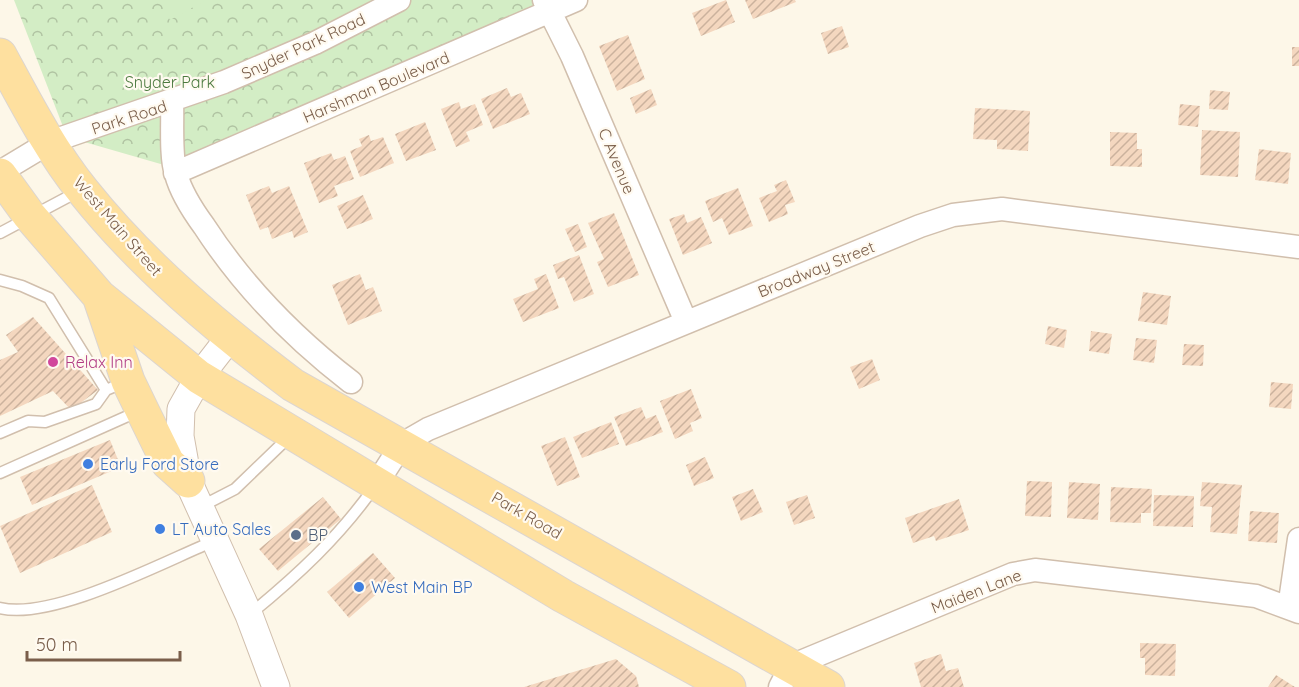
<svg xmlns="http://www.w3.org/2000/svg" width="1299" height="687" font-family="Quicksand,sans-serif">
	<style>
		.park { fill: url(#park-crowns) }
		.pitch { fill: #d3edc5 }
		.building { fill: url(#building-hatch) }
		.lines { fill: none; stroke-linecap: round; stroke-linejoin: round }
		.service-casing { stroke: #d1bfad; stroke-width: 13 }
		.minor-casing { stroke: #d1bfad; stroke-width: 25 }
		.tertiary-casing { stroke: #d1bfad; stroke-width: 29 }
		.primary-casing { stroke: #dcd5d0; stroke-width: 35 }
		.service { stroke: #fff; stroke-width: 10 }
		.minor { stroke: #fff; stroke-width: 22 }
		.tertiary { stroke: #fff; stroke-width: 27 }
		.primary { stroke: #fee09f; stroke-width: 33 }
		.hotel-dot { fill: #d1479c; stroke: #fffaf0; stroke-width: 2 }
		.shop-dot { fill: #3f7fe0; stroke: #fffaf0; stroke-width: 2 }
		.service-dot { fill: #5c6f8a; stroke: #fffaf0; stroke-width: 2 }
		.labels { text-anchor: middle; stroke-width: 4.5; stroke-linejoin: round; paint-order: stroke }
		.street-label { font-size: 16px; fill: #7a5e4a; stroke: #fffaf0 }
		.park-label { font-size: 16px; fill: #4c7a3f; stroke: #fffaf0 }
		.hotel-label { font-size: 16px; fill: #b23c85; stroke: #fffaf0; text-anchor: start }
		.shop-label { font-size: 16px; fill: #366cbe; stroke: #fffaf0; text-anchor: start }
		.service-label { font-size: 16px; fill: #4e5e75; stroke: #fffaf0; text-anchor: start }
	</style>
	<defs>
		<pattern id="park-crowns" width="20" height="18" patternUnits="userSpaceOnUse" patternTransform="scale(1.5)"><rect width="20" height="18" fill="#d3edc5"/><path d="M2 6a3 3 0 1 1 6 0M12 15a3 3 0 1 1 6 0" fill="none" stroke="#b0c3a2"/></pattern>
		<pattern id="building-hatch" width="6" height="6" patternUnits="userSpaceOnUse" patternTransform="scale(1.5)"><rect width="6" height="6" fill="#f4d7bf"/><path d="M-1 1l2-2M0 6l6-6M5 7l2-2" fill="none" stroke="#cbb29d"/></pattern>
	</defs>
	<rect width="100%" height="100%" fill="#fdf7e8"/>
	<path class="park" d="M14 0H576L178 169 67 137Z"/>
	<path class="pitch" d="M159 0H206L170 20Z"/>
	<path class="building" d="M726 0 735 22 701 36 692 13Z
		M745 0H795L796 2 753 19Z
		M842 26 849 47 828 54 821 33Z
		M628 35 645 79 617 91 599 46Z
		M1292 47H1299V66H1292Z
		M507 88 511 97 521 93 530 114 493 129 481 99Z
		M651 89 657 105 636 114 630 98Z
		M1210 90 1230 92 1228 110 1209 109Z
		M459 102 461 109 475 104 483 125 466 132 470 141 456 147 441 109Z
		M1180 104 1200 106 1198 127 1178 125Z
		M975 108 1030 111 1028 151 997 149V140L973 139Z
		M425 122 436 150 406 161 395 134Z
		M1202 130 1240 132 1238 177 1200 175Z
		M1110 132 1137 133V149H1142V167L1110 166Z
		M369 135 371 141 383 137 394 163 360 177 350 151 362 146 359 139Z
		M1259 149 1291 153 1288 184 1255 180Z
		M331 153 334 160 345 156 354 179 334 186 338 196 319 203 304 163Z
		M786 180 795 202 785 205 788 214 769 222 759 198 777 191 774 185Z
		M269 186 272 193 289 186 308 232 294 238 292 231 272 239 268 227 260 230 246 195Z
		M738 188 753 226 729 235 722 218 713 222 705 201Z
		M363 195 373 219 347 229 337 206Z
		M614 213 639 275 608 287 597 262 604 259 588 223Z
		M684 214 687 223 701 217 712 243 683 255 669 219Z
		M578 224 587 247 575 252 565 229Z
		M579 255 594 294 574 302 564 277 558 279 553 265Z
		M360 274 366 290 373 287 382 311 348 325 332 285Z
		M546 274 559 308 523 322 513 299 538 289 534 279Z
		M1143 292 1171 296 1167 325 1138 321Z
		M33 317 98 390 71 410 53 391 0 416V360L18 352 6 335Z
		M1048 326 1067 330 1064 348 1045 344Z
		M1091 331 1112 334 1109 354 1089 351Z
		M1136 338 1157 340 1154 363 1133 360Z
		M1184 344 1204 345 1203 366 1182 365Z
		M872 359 880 380 859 389 850 367Z
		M1271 382 1293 384 1291 409 1269 407Z
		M691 389 702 418 690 423 693 431 675 439 660 401Z
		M641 407 646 419 656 415 663 432 626 446 614 417Z
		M611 422 619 444 582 458 573 437Z
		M565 437 580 477 557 486 541 446Z
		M110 440 121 467 32 505 20 477Z
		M705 457 714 478 694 486 686 465Z
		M1027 481 1052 482 1051 517 1025 516Z
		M1069 482 1100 484 1098 520 1067 518Z
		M1202 482 1242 485 1237 534 1210 532 1212 507 1200 506Z
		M92 485 112 532 20 573 0 526Z
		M1111 487 1152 489 1151 513H1141V523L1110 522Z
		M753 489 763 512 741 521 732 497Z
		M807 495 815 518 794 525 786 502Z
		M1154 495 1194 496 1193 527 1153 526Z
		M323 497 341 519 278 571 259 549Z
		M959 499 969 530 936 541 934 536 913 543 905 518Z
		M1250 511 1279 513 1277 543 1248 541Z
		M373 553 395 578 349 618 327 592Z
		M1140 643 1176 644 1175 676 1145 675V658H1140Z
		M941 654 946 671 958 668 964 687H921L914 663Z
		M616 659 636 676 639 687H524Z
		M1276 675 1295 687H1268Z"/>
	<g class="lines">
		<g class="service-casing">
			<path id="service" d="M0 233 79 191
				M0 280 22 286 49 298 106 390 125 382
				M0 433 28 421 45 422 96 404 106 390
				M0 473 139 411
				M200 507 235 489 291 435
				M0 608C52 621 163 562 214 541
				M249 615C297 576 340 536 375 486"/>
		</g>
		<g class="minor-casing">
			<path id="minor" d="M544 0 572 56 686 322
				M172 101C173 122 170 155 176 174 181 193 193 211 204 226 243 286 294 338 351 382
				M0 172 50 142 224 82 315 43 399 0
				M175 173 576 0
				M377 483 402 444 428 429 920 226 953 215 1002 209 1299 247
				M1289 608 1299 539
				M780 687 791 666 1013 574 1035 570 1256 596 1299 612"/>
		</g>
		<g class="tertiary-casing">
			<path id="tertiary" d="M230 337 199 377 181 409 180 436 188 481 249 615 276 687"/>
		</g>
		<g class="primary-casing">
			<path id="primary" d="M0 55C25 101 50 150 83 191 143 266 216 327 293 385L828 687
				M0 175 29 215 99 296 199 377 563 596 729 687
				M99 296 128 381 142 410 168 463 188 481"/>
		</g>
		<use href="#service" class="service"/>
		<use href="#minor" class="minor"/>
		<use href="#tertiary" class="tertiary"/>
		<use href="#primary" class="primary"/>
	</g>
	<circle class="hotel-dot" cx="53" cy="362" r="6"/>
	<g class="shop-dot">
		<circle cx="88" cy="464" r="6"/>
		<circle cx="160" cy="529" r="6"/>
		<circle cx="359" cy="587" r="6"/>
	</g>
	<circle class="service-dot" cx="296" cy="535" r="6"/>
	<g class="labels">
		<g class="street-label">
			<text transform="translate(303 46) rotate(-25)" y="6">Snyder Park Road</text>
			<text transform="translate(376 87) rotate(-23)" y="6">Harshman Boulevard</text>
			<text transform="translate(129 117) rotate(-18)" y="6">Park Road</text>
			<text transform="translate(617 161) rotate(67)" y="6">C Avenue</text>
			<text transform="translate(118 226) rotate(49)" y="6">West Main Street</text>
			<text transform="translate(816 269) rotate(-22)" y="6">Broadway Street</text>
			<text transform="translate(527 515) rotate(30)" y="6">Park Road</text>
			<text transform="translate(976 591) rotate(-21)" y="6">Maiden Lane</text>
		</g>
		<g class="park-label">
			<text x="170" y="88">Snyder Park</text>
		</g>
		<g class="hotel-label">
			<text x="65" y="368">Relax Inn</text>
		</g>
		<g class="shop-label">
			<text x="100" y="470">Early Ford Store</text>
			<text x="172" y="535">LT Auto Sales</text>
			<text x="371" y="593">West Main BP</text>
		</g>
		<g class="service-label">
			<text x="308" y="541">BP</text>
		</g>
	</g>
	<path d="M27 651v9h153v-9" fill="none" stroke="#7a5e4a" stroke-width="3"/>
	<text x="36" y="651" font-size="18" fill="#7a5e4a" stroke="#fffaf0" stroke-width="4.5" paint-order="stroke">50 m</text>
</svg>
